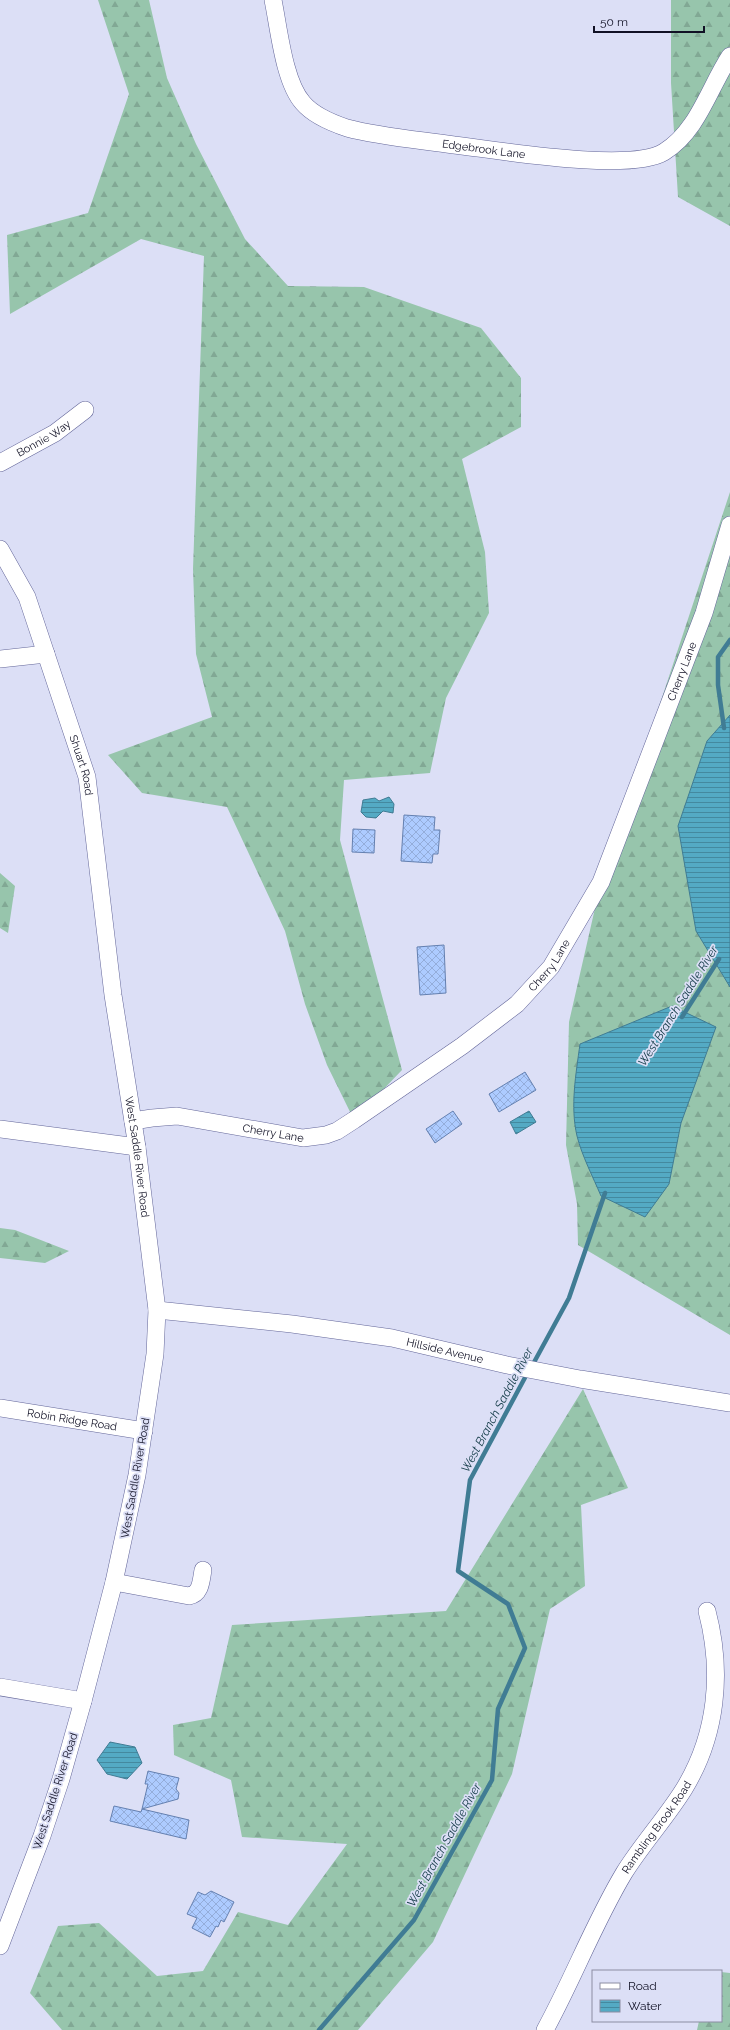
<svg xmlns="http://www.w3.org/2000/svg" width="730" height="2030" font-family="Raleway,sans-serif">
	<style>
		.forest { fill: url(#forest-firs) }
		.water { fill: url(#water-rules); stroke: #407c94 }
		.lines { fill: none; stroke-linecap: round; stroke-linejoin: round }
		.stream { stroke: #407c94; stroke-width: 4.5 }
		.building { fill: url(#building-cross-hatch); stroke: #6480b0 }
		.minor-casing { stroke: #636699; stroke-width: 18 }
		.minor { stroke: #fff; stroke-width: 17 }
		.labels { text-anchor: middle; stroke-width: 3.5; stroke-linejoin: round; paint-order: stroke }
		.street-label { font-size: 11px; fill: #111125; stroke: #dcdff6 }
		.water-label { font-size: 12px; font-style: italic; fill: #123a46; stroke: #dcdff6 }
	</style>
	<defs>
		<pattern id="forest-firs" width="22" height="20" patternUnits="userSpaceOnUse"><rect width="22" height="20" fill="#97c5ac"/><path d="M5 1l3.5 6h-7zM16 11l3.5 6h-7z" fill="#81a894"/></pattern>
		<pattern id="water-rules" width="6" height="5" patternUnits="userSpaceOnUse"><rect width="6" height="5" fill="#54aac4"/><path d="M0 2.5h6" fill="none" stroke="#44899f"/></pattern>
		<pattern id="building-cross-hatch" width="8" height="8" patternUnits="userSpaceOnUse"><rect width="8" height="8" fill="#adcbff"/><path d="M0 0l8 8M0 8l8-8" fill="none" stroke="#94adda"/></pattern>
	</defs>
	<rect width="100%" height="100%" fill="#dcdff6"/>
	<path class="forest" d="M98 0H149L167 78 196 144 245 239 288 286 364 287 481 328 521 378V427L462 459 485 552 489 613 446 698 430 773 344 780 340 840 402 1070 354 1120 327 1065 305 1004 285 931 227 807 142 793 108 755 212 717 196 654 193 569 204 256 141 239 10 314 7 235 88 213 129 94Z
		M671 0H730V226L678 197 671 83Z
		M730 492V1335L578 1245 577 1204 566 1145 569 1022 601 882Z
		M0 873 15 886 8 933 0 928Z
		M0 1228 15 1230 69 1251 45 1263 0 1258Z
		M583 1389 628 1488 581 1505 585 1586 550 1609 512 1774 433 1942 358 2030H62L30 1993 58 1926 99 1923 157 1976 203 1971 238 1912 288 1925 347 1844 242 1837 231 1780 174 1755 173 1725 211 1718 232 1625 446 1611Z
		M721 1972 730 1973V2030H697L699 2021H721Z"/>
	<path class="water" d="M730 715V987L696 931 678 826 707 741Z
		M389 797 394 804 393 813 383 811 376 818 366 817 361 812 363 800 375 798 379 801Z
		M672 1006 716 1027 681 1123 669 1184 645 1217 601 1196C593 1177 582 1156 577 1136 570 1106 576 1074 580 1044Z
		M529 1111 536 1122 516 1134 510 1122Z
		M110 1742 135 1747 142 1763 127 1779 107 1774 97 1760Z"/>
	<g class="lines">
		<path class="stream" d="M724 728 718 685V657L730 640
			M682 1017 719 959
			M532 1366 569 1298 605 1193
			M319 2030 414 1920 492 1780 498 1709 525 1648 508 1604 458 1571 470 1480 528 1372"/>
	</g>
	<path class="building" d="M404 815 435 817 434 830H440L438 854H433L432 863 401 861Z
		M353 829 375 830 374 853 352 852Z
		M444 945 446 993 420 995 417 947Z
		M525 1072 536 1090 499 1112 489 1094Z
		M453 1111 462 1124 435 1143 426 1129Z
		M148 1771 179 1778 176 1789 179 1793 178 1799 142 1809 148 1784H145Z
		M114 1806 141 1812 142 1809 189 1820 186 1839 110 1821Z
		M211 1891 234 1902 224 1922 221 1920 218 1927 216 1926 210 1937 192 1928 197 1918 187 1914 198 1892 205 1895Z"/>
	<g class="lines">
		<g class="minor-casing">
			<g id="minor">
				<path id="s1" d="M273 0C279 29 284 82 303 103 314 116 332 123 347 128 381 137 420 140 454 145 497 150 630 173 664 152 698 131 709 88 730 56"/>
				<path id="s2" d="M0 463 55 433 85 410"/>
				<path id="s3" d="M0 549 27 597 87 777 113 995 137 1147 157 1310 155 1354 137 1475 114 1582 83 1701 61 1779 42 1836 0 1946"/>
				<path d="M0 659 46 654"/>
				<path id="s4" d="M133 1121 152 1118 177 1116 303 1138 326 1135 337 1131 354 1120 462 1046 517 1004 551 967 601 882 704 613 730 525"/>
				<path d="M0 1129 137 1147"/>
				<path id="s5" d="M157 1310 292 1324 392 1338 507 1365 580 1379 730 1403"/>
				<path id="s6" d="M0 1408 144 1431"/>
				<path d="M114 1582 189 1596C201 1594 201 1581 203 1570"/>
				<path d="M0 1687 83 1701"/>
				<path id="s7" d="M545 2030C573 1979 594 1923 624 1873 642 1844 666 1818 684 1789 717 1735 723 1672 707 1611"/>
			</g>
		</g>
		<use href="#minor" class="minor"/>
	</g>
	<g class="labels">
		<g class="street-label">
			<text dy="4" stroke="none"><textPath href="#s1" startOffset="298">Edgebrook Lane</textPath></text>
			<text dy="4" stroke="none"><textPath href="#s2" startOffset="50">Bonnie Way</textPath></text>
			<text dy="4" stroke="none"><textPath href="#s4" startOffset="802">Cherry Lane</textPath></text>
			<text dy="4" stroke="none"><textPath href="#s3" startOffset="232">Shuart Road</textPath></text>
			<text dy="4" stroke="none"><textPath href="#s4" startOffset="478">Cherry Lane</textPath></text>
			<text dy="4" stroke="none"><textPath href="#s4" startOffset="142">Cherry Lane</textPath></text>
			<text dy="4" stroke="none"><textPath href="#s3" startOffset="628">West Saddle River Road</textPath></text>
			<text dy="4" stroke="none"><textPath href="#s5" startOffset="291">Hillside Avenue</textPath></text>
			<text dy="4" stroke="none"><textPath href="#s6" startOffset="73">Robin Ridge Road</textPath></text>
			<text transform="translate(135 1478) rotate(-80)" y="4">West Saddle River Road</text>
			<text transform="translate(55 1791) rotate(-72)" y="4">West Saddle River Road</text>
			<text dy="4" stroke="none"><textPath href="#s7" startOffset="232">Rambling Brook Road</textPath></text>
		</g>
		<g class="water-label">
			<text transform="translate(678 1006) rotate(-58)" y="4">West Branch Saddle River</text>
			<text transform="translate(497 1410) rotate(-62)" y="4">West Branch Saddle River</text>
			<text transform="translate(444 1845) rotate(-61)" y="4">West Branch Saddle River</text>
		</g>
	</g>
	<rect x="592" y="1970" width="130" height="52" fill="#dcdff6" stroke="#8b8da2"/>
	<rect x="600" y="1983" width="20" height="6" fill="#ffffff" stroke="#8b8da2"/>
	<text x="628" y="1990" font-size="12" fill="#111125">Road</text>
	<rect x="600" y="2000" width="20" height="12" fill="url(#water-rules)" stroke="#8b8da2"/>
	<text x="628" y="2010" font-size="12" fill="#111125">Water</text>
	<path d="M594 26v6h110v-6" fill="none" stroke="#111125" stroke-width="2"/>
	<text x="600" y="26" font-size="12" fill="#111125" stroke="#dcdff6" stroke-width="3" paint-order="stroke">50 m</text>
</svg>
